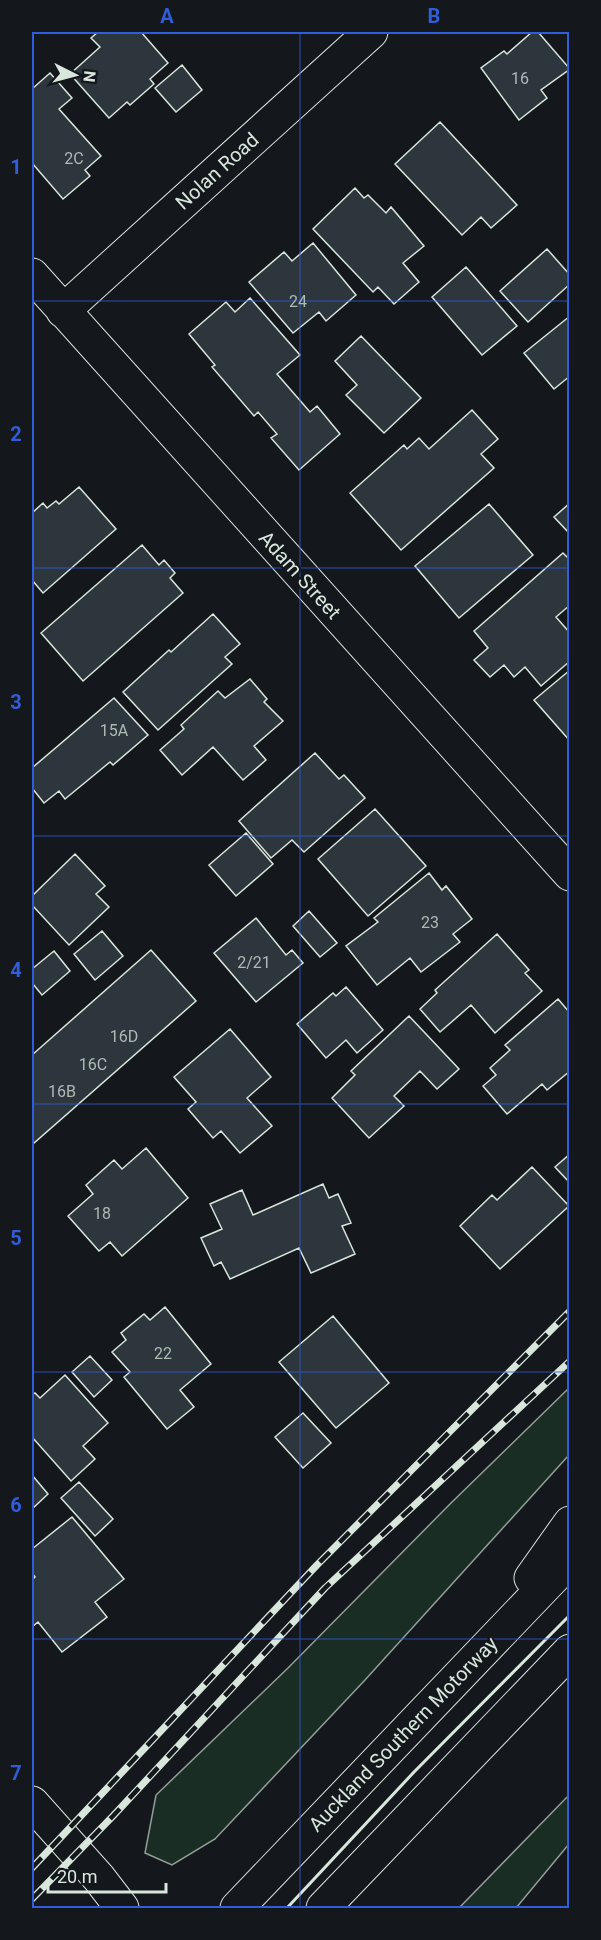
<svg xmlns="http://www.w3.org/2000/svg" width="601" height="1940" font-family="Roboto,sans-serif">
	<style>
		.green { fill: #1a2d24; stroke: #939e99; stroke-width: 1.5 }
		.building { fill: #2c363c; stroke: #d8e6dc; stroke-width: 1.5 }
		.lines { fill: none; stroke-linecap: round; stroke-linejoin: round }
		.street-casing { stroke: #d8e6dc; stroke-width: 35 }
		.highway-casing { stroke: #d8e6dc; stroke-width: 35 }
		.street { stroke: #14181c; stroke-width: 33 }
		.highway { stroke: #14181c; stroke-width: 33 }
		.rail-casing { stroke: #d8e6dc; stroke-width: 7 }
		.rail { stroke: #14181c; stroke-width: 4.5; stroke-dasharray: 14; stroke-linecap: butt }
		.wall { stroke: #d8e6dc; stroke-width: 3 }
		.grid { fill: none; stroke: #305dd8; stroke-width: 1.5; stroke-opacity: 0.55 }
		.labels { text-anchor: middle; stroke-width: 4.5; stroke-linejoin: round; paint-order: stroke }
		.number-label { font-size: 16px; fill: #adbab4 }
		.street-label { font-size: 20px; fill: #d8e6dc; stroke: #14181c }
		.neatline { fill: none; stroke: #305dd8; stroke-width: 2 }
		.grid-label { font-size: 20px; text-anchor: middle; font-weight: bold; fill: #305dd8 }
	</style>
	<rect width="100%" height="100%" fill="#14181c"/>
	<path class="green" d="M569 1388V1455L365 1680 215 1839 172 1865 145 1853 156 1795 288 1668 451 1503Z
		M569 1795V1844L516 1908H459Z"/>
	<path class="building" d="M98 32H141L168 63 150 79 154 84 130 105 127 102 109 118 70 74 100 47 91 38Z
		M532 32H538L570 69 541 90 547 98 519 120 481 68 504 51 507 54Z
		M182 65 202 90 176 112 155 88Z
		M50 73 72 98 59 109 101 156 85 170 90 176 63 199 32 163V89Z
		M440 122 517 205 491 228 481 217 462 235 395 164Z
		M355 188 364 198 368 195 386 213 391 207 424 246 403 263 419 282 394 304 378 287 373 292 313 229Z
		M313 243 356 295 326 321 319 312 293 333 249 282 284 252 292 261Z
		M547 249 570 275V284L528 322 500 291Z
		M466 267 517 326 482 355 432 297Z
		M250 298 300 355 277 374 310 412 317 406 340 434 299 470 271 438 277 434 258 412 254 416 212 367 215 365 189 334 226 302 235 312Z
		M570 316V376L554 389 524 353Z
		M361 336 421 398 384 433 346 395 357 385 335 361Z
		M472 410 498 439 481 454 494 468 401 550 350 493 404 445 407 449 419 438 429 449Z
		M79 487 116 529 43 593 32 580V513L43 503 47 508 56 501 59 504Z
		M570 503V534L554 517Z
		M489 504 533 555 459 618 415 566Z
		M142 545 159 565 164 560 175 573 170 578 183 593 83 681 41 633Z
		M563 553 570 560V605L556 617 570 633V661L541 686 525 667 514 677 504 665 490 677 474 660 488 648 474 631Z
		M213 614 240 644 225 657 232 664 158 730 123 692 169 650 171 652Z
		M570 670V741L534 700Z
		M250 679 267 699 264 702 283 721 254 746 266 760 243 780 213 747 182 775 160 750 184 729 181 725 218 691 225 698Z
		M114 698 148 735 113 765 110 762 65 799 59 791 44 803 32 788V768Z
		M315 753 339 779 344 775 365 798 304 852 292 840 271 858 239 821Z
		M375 809 426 866 368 916 318 859Z
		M246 833 273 864 236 896 209 865Z
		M75 854 105 886 96 894 109 907 69 945 32 905V896Z
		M429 873 442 890 446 886 472 919 453 934 460 942 421 972 410 958 377 985 346 946 378 922 374 918Z
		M309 911 337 943 320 957 293 926Z
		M256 918 286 955 292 950 303 963 256 1002 214 953Z
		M102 931 123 956 95 980 74 954Z
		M497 934 529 970 525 973 542 991 495 1033 471 1005 440 1032 420 1009 437 993 435 990Z
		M151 950 196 1001 34 1143 32 1139V1055Z
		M54 951 70 971 42 995 33 984 32 985V969Z
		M346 987 383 1030 357 1053 346 1040 326 1058 297 1024 333 993 336 996Z
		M558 999 570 1013V1071L547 1090 542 1084 507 1114 483 1086 496 1075 490 1068 510 1050 505 1045Z
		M409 1016 459 1069 437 1089 420 1071 394 1096 404 1106 369 1138 332 1098 355 1075 351 1071Z
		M230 1029 271 1077 247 1098 272 1126 240 1153 221 1131 213 1138 188 1109 196 1102 174 1077Z
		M146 1148 188 1198 122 1256 110 1242 99 1251 68 1216 93 1194 86 1185 114 1160 122 1169Z
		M570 1154V1183L555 1167Z
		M532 1167 569 1206 500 1269 460 1226 492 1195 497 1200Z
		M323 1184 329 1198 338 1194 351 1223 342 1226 355 1254 311 1273 299 1248 230 1279 221 1262 214 1266 201 1238 222 1229 210 1204 242 1190 253 1215Z
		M165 1307 211 1364 180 1390 194 1407 167 1429 124 1377 130 1372 112 1352 126 1340 121 1333 144 1314 150 1320Z
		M333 1316 389 1383 336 1428 279 1362Z
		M90 1356 112 1380 94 1397 72 1372Z
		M65 1375 108 1423 83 1446 95 1459 71 1481 32 1437V1395L35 1393 40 1398Z
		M303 1413 331 1443 303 1468 275 1437Z
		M32 1475 48 1494 32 1509Z
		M79 1482 113 1519 95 1536 61 1498Z
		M72 1517 124 1579 95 1602 107 1617 62 1652 38 1622 32 1627V1580L35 1577 32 1573V1549Z"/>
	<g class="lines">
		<g class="street-casing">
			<path id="street" d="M32 275 570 874
				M63 311 371 32
				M32 1803 99 1878 122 1908"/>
		</g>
		<g class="highway-casing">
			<path id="highway" d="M531 1578 570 1523
				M237 1908 570 1560
				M323 1908 570 1651"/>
		</g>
		<use href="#street" class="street"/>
		<use href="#highway" class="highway"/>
		<g class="rail-casing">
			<path id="rail" d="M32 1868 317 1565 570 1311
				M32 1899 113 1816 325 1588 570 1361"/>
		</g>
		<use href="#rail" class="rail"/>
		<path class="wall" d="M287 1908 414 1772 570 1615"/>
	</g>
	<path class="grid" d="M300 32V1908M32 301H570M32 568H570M32 836H570M32 1104H570M32 1372H570M32 1639H570"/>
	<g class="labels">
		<g class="number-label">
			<text x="520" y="84">16</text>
			<text x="74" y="164">2C</text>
			<text x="298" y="307">24</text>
			<text x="114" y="736">15A</text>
			<text x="430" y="928">23</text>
			<text x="254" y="968">2/21</text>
			<text x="124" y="1042">16D</text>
			<text x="93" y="1070">16C</text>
			<text x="62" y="1097">16B</text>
			<text x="102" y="1219">18</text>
			<text x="163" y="1359">22</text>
		</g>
		<g class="street-label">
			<text transform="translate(217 171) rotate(-42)" y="7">Nolan Road</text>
			<text transform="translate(300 575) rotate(48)" y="7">Adam Street</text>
			<text transform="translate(403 1734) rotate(-46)" y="7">Auckland Southern Motorway</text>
		</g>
	</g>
	<rect width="601" height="1940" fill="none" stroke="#14181c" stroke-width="66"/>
	<g transform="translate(75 75) rotate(96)" stroke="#14181c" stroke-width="4.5" paint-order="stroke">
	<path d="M0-4.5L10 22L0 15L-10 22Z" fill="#d8e6dc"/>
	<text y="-9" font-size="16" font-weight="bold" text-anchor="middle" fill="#d8e6dc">N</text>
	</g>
	<path d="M48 1883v9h118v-9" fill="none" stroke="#d8e6dc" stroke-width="3"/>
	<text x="57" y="1883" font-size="18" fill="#d8e6dc" stroke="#14181c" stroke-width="4.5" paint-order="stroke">20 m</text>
	<rect x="33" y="33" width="535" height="1874" class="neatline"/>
	<g class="grid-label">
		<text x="167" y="23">A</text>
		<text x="434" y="23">B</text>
		<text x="16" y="174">1</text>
		<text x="16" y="441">2</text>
		<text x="16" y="709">3</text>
		<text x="16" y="977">4</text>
		<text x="16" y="1245">5</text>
		<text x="16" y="1512">6</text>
		<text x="16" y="1780">7</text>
	</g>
</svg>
